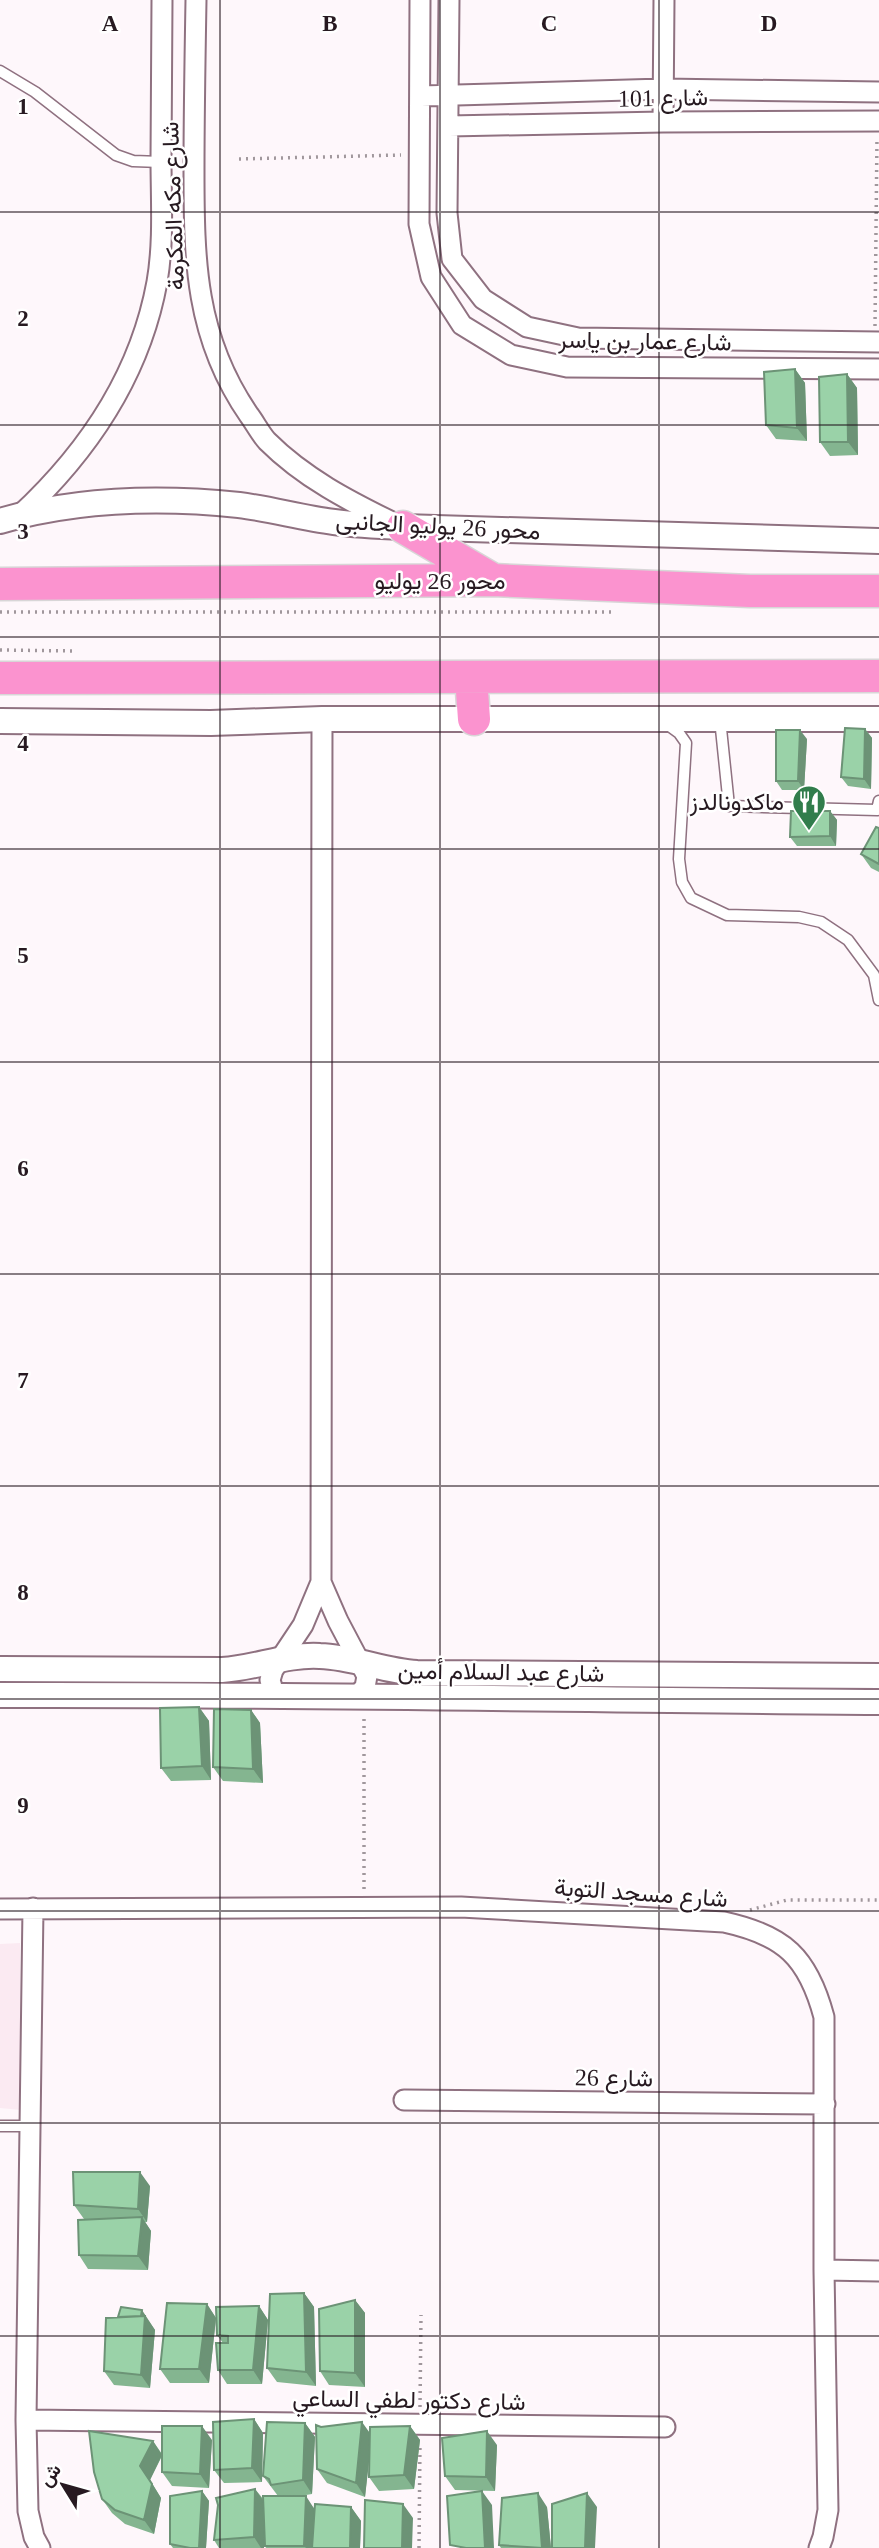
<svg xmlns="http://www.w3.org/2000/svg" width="879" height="2548" font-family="'Times New Roman',Vazirmatn,serif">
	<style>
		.built { fill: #fbeaf2 }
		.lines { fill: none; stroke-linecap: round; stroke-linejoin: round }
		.service-casing { stroke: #8f7180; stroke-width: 13 }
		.minor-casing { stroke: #8f7180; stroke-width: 23 }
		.tertiary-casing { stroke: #8f7180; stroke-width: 28 }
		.trunk-casing { stroke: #d8d6d7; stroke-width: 35 }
		.path { stroke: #a0979c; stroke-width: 3.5; stroke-dasharray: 2 5; stroke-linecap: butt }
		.service { stroke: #fff; stroke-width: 10 }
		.minor { stroke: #fff; stroke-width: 19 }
		.tertiary { stroke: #fff; stroke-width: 24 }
		.trunk { stroke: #fb93cf; stroke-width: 32 }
		.wall { fill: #84b590 }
		.shaded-wall { fill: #6c9376 }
		.building { fill: #9ad2a8; stroke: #6c9376; stroke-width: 2 }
		.grid { fill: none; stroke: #271a21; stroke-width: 2; stroke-opacity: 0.55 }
		.labels { text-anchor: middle; stroke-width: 5; stroke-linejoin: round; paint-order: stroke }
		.street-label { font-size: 24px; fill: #271a21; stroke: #fff }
		.poi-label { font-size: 24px; fill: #271a21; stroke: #fff; text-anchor: end }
		.grid-label { font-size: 23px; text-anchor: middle; font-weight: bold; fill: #271a21; stroke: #fff; stroke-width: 5; stroke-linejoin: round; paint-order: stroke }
	</style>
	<rect width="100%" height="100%" fill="#fef7fb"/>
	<path class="built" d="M20 1943 21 2110 0 2108V1944Z"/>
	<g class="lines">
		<g class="service-casing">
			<path id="service" d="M0 71 35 92 116 155 133 161 161 162
				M720 719 729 806 877 810 879 801
				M668 725 679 733 686 743 679 859 682 882 691 898 727 915 799 917 821 922 848 940 874 975 879 1000
				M0 2126H29"/>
		</g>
		<g class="minor-casing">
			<path id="minor" d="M196 0C195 57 194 114 194 170 194 260 195 337 249 415 255 423 260 433 267 441 304 478 349 501 396 524
				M420 0 419 224 431 277 462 325 511 355 567 367 879 369
				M449 0 447 213 452 259 483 299 527 327 578 338 879 342
				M421 96 663 89 879 92
				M663 122 664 0
				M449 126 663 122 879 121
				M19 516C87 453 140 375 157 282 164 242 161 200 161 160 161 106 162 53 162 0
				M321 1582 338 1621 367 1676 365 1687 356 1697
				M274 1694 270 1680 273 1670 303 1625 321 1582 322 719
				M33 1908 26 2420 28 2511 34 2537 40 2548
				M0 1909 461 1907 724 1922C784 1935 808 1957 824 2017V2270L828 2510 823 2537 819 2548
				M404 2100 825 2104
				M824 2270 879 2271
				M26 2420 665 2427"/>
		</g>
		<g class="tertiary-casing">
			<path id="tertiary" d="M0 521C76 499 161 497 239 505 271 509 302 518 334 522 357 525 380 526 403 527L879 541
				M0 721 211 723 322 719H879
				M0 1669 222 1670C256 1668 286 1654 320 1656 353 1657 384 1671 417 1673L879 1676
				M0 1695C293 1694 586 1700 879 1702"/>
		</g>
		<g class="trunk-casing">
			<path id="trunk" d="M403 527 492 579
				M0 584 493 580 750 591H879
				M471 677 474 719
				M0 678 879 676"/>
		</g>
		<path class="path" d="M239 159 401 155
			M875 326 877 137
			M0 612H614
			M0 650 75 651
			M364 1889V1718
			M750 1910 787 1900H879
			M420 2407 421 2315
			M419 2548 420 2443"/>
		<use href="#service" class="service"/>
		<use href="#minor" class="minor"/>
		<use href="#tertiary" class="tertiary"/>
		<use href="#trunk" class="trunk"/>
	</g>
	<path class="wall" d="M795 369 805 383 807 441 776 439 766 425Z
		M847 374 857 388 858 455 830 456 820 442Z
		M865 729 872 738 871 789 848 786 841 777Z
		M807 739 804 790H782L776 781Z
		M830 811 837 820 836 846H797L790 837Z
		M879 828V872L871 868 861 854Z
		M199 1707 209 1721 211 1780 171 1781 161 1768Z
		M251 1710 260 1723 263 1783 223 1781 213 1767Z
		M150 2186 147 2222H145L151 2231 148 2270 88 2269 79 2255 91 2220 84 2219 74 2205Z
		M304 2293 314 2307 316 2386 277 2382 267 2368Z
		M355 2300 365 2313V2387L329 2385 320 2371Z
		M207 2304 216 2318 209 2383H170L160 2369Z
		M259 2306 268 2320 262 2384H227L218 2370 223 2343 217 2335Z
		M145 2314V2316L155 2330 150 2388 114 2385 104 2371Z
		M254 2419 263 2433 262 2482 224 2483 214 2470Z
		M305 2423 315 2437 312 2494 300 2496 315 2509 351 2507 361 2521 360 2548H266L265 2546 264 2527V2548H219L214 2540 255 2489 264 2500 278 2496 263 2476Z
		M410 2426 420 2440 414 2489 379 2491 369 2477V2458L365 2497 327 2483 317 2469 370 2433Z
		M212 2440 209 2488 172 2486 162 2472V2456L150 2480 161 2498 154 2534 125 2524 112 2513 102 2499 153 2441 162 2454Z
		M497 2445 495 2491 455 2490 445 2476Z
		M202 2491 209 2501 206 2548H173L170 2544Z
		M547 2507 551 2548H501L499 2545Z"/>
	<path class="shaded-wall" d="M795 369 805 383 807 441 797 428Z
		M847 374 857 388 858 455 848 442Z
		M865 729 872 738 871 789 864 779Z
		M800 730 807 739 804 790 798 781Z
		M830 811 837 820 836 846 830 836Z
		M199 1707 209 1721 211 1780 202 1766Z
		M251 1710 260 1723 263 1783 253 1769Z
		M140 2172 150 2186 147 2222 138 2209Z
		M142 2217 151 2231 148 2270 138 2256Z
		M304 2293 314 2307 316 2386 306 2372Z
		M355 2300 365 2313V2387L355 2373Z
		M207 2304 216 2318 209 2383 199 2369Z
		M259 2306 268 2320 262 2384 253 2370Z
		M142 2310 155 2330 150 2388 141 2375 140 2321Z
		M254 2419 263 2433 262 2482 252 2468Z
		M362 2422 372 2436 365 2497 356 2483Z
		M305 2423 315 2437 312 2494 303 2480Z
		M202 2426 212 2440 209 2488 200 2474Z
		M410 2426 420 2440 414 2489 404 2475Z
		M487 2431 497 2445 495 2491 486 2477Z
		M153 2441 162 2455 150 2480 161 2498 154 2534 144 2520 140 2466Z
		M255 2489 265 2503 264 2548H261L254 2537Z
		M202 2491 209 2501 206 2548H199Z
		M482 2491 492 2505 494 2548H485Z
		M538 2493 547 2507 551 2548H542Z
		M587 2493 597 2507 595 2548H585Z
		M306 2496 315 2510 314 2548H306L304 2546Z
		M403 2504 413 2518 412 2548H402Z
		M351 2507 361 2521 360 2548H350Z"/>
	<path class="building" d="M795 369 797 428 766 425 764 372Z
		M847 374 848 442H820L819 377Z
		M845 728 865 729 864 779 841 777Z
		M776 730H800L798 781H776Z
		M791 811H830V836L790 837Z
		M876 827 879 828V864L861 854Z
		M199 1707 202 1766 161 1768 160 1708Z
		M214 1709 251 1710 253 1769 213 1767Z
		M73 2172H140L138 2209 74 2205Z
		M142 2217 138 2256 79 2255 78 2220Z
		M304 2293 306 2372 267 2368 270 2294Z
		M355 2300V2373L320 2371 319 2309Z
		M167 2303 207 2304 199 2369H160Z
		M259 2306 253 2370H218L216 2343H228V2336L217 2335 216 2307Z
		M121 2307 142 2310 141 2316 118 2317Z
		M145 2316 141 2375 104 2371 106 2318Z
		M254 2419 252 2468 214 2470 213 2422Z
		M267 2422 305 2423 303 2480 271 2485 269 2479 263 2476Z
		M362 2422 356 2483 317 2469 316 2425 321 2427Z
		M162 2426H202L200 2474 162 2472Z
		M410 2426 404 2475 369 2477 370 2427Z
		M89 2431 153 2441 140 2466 152 2484 144 2520 115 2510 102 2499 94 2472Z
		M487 2431 486 2477 445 2476 442 2438Z
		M255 2489 254 2537 214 2540 218 2505 216 2498Z
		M202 2491 199 2548H190L170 2544V2496Z
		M482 2491 485 2548H466L450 2545 447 2496Z
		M538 2493 542 2548 499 2545 502 2498Z
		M587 2493 585 2548H552V2504Z
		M263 2496H306L304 2546H265Z
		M365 2500 403 2504 402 2548H364Z
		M315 2504 351 2507 350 2548H312Z"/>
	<path class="grid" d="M220 0V2548M440 0V2548M659 0V2548M0 212H879M0 425H879M0 637H879M0 849H879M0 1062H879M0 1274H879M0 1486H879M0 1699H879M0 1911H879M0 2123H879M0 2336H879"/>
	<defs>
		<g id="restaurant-pin" transform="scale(1.75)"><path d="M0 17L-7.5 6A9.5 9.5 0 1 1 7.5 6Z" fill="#317d4c" stroke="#fff"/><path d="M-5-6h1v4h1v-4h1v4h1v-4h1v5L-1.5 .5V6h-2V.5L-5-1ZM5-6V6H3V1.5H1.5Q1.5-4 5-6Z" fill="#fff"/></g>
	</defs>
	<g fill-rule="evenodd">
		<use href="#restaurant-pin" x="809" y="802"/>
	</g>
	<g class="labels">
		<g class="street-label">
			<text transform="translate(663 98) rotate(-1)" y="8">شارع 101</text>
			<text transform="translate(173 206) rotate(-92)" y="8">شارع مكه المكرمة</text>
			<text transform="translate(645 341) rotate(1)" y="8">شارع عمار بن ياسر</text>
			<text transform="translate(438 526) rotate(3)" y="8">محور 26 يوليو الجانبى</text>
			<text x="440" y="589">محور 26 يوليو</text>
			<text transform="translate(501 1672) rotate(1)" y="8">شارع عبد السلام أمين</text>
			<text transform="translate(641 1893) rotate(4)" y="8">شارع مسجد التوبة</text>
			<text transform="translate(614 2078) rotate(1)" y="8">شارع 26</text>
			<text transform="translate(409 2400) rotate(1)" y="8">شارع دكتور لطفي الساعي</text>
		</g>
		<g class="poi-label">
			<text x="784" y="810">ماكدونالدز</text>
		</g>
	</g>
	<g class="grid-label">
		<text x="110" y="31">A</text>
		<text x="330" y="31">B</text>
		<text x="549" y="31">C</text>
		<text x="769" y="31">D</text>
		<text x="23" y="114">1</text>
		<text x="23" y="326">2</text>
		<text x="23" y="539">3</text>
		<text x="23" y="751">4</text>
		<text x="23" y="963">5</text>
		<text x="23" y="1176">6</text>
		<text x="23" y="1388">7</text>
		<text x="23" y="1600">8</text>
		<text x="23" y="1813">9</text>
	</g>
	<g transform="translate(63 2485) rotate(307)" stroke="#ffffff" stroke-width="5" paint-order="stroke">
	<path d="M0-5L12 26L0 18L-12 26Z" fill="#271a21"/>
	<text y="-10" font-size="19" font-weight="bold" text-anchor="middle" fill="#271a21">ش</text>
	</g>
</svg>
